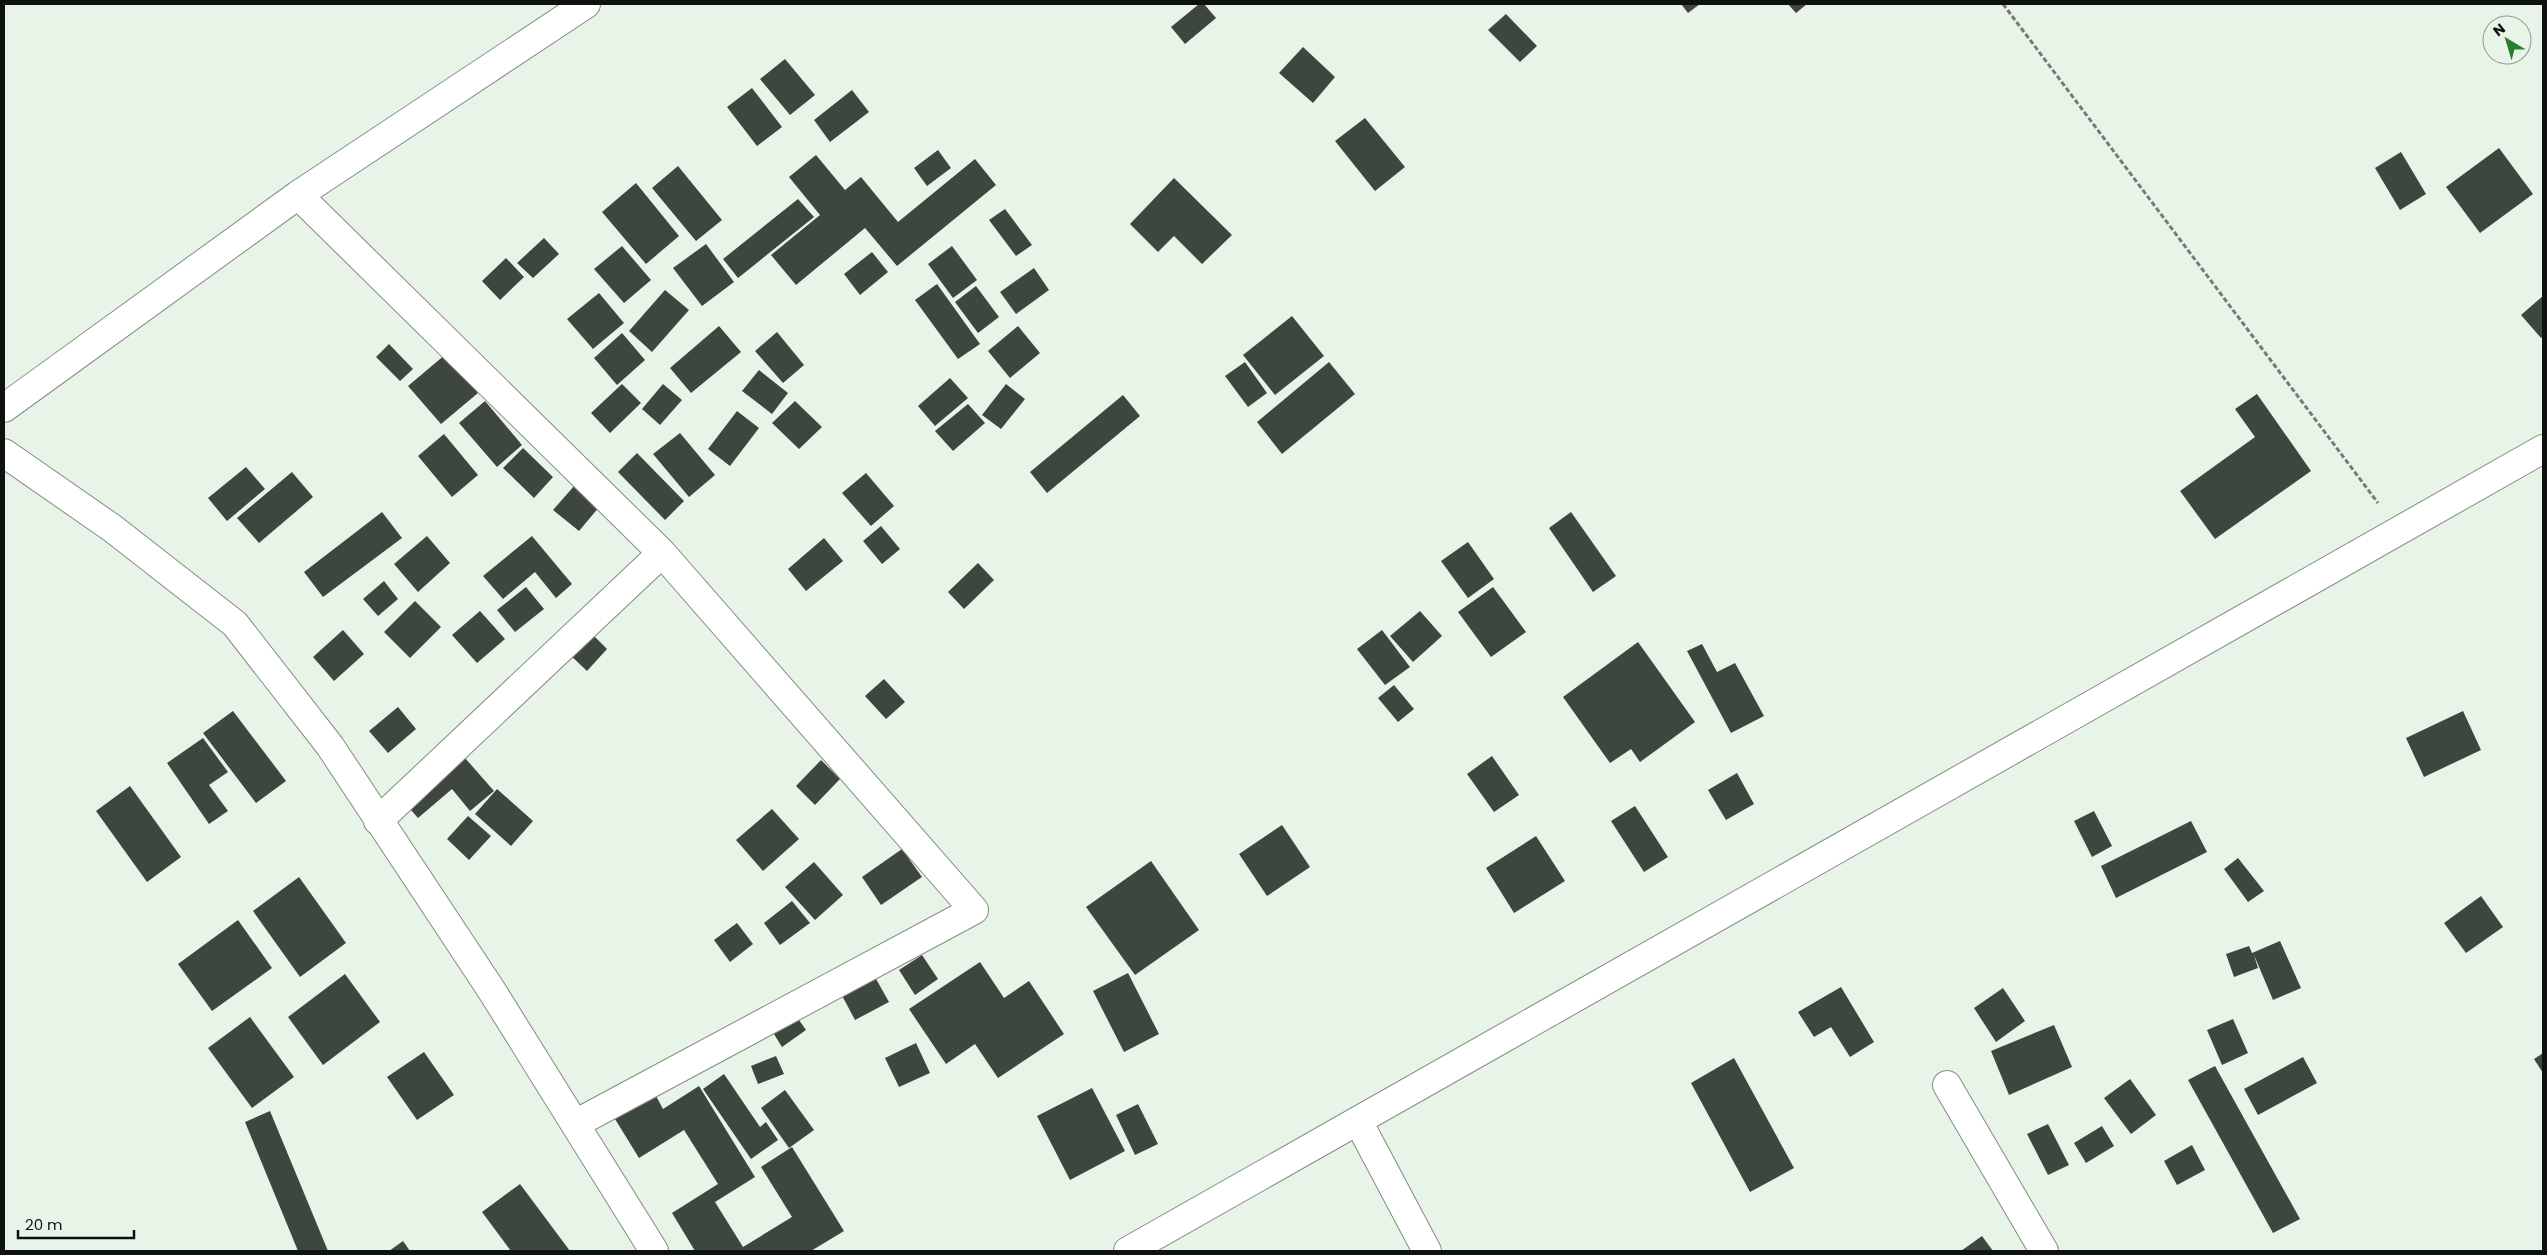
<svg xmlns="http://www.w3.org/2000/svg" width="2547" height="1255" font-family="Poppins,sans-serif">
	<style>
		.building { fill: #3e473e }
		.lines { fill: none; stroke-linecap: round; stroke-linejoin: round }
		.minor-casing { stroke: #828c81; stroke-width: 30 }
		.path { stroke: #757c75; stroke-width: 3; stroke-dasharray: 5 2.5; stroke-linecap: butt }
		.minor { stroke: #fff; stroke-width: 28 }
	</style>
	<rect width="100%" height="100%" fill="#e9f4e9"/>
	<path class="building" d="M1199 4H1204L1216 18 1185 44 1171 27Z
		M1681 4H1700L1688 13Z
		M1788 4H1807L1796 13Z
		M1506 14 1537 46 1520 62 1488 30Z
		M1303 47 1335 77 1313 103 1279 73Z
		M785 59 815 95 790 115 760 79Z
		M752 88 782 127 757 146 727 107Z
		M852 90 869 112 830 142 814 120Z
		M1365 118 1405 167 1375 191 1335 141Z
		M2499 148 2533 194 2480 233 2446 187Z
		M938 150 951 168 927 186 914 168Z
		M2401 152 2426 194 2400 210 2375 168Z
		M816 155 845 190 861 177 898 222 975 159 996 185 897 266 865 228 796 285 771 255 820 215 789 177Z
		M678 166 722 220 696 241 652 188Z
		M1174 178 1232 235 1202 264 1174 236 1158 252 1130 224Z
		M636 183 679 236 646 264 602 212Z
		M798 199 814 217 738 278 723 259Z
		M1005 209 1032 245 1016 256 989 220Z
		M544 238 559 254 533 278 517 263Z
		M706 244 734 282 702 306 673 268Z
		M622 246 651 280 624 303 594 269Z
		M952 246 977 280 953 298 928 264Z
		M872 252 888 272 860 295 844 274Z
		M506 258 524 277 500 300 482 281Z
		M1034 268 1049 290 1016 314 1000 292Z
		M937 284 980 344 958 359 915 300Z
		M976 286 999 317 978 333 955 302Z
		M665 290 689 310 652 352 629 331Z
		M599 293 624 323 593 349 567 319Z
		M2543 296V336L2541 338 2521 315Z
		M1292 316 1324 356 1275 395 1243 355Z
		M719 326 741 352 691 393 670 368Z
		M1018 326 1040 353 1010 378 988 351Z
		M777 332 804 365 783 383 755 351Z
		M622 333 645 360 617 385 594 358Z
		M389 344 413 369 400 381 376 357Z
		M446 354 478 393 441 424 408 386Z
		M1245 362 1267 393 1248 407 1225 376Z
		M1329 362 1355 394 1282 454 1257 422Z
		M759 370 788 393 772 414 742 391Z
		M950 378 968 398 935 426 918 406Z
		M622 384 641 403 610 433 591 413Z
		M663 384 682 400 660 425 642 409Z
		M1006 384 1025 399 1001 429 982 415Z
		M2257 394 2311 471 2215 539 2180 491 2255 437 2235 409Z
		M1123 395 1140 416 1047 493 1030 472Z
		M485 401 522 445 497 467 459 423Z
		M795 401 822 427 799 449 772 423Z
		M968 404 985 423 953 451 935 431Z
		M737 411 759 428 730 466 708 449Z
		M680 433 715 475 689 497 653 454Z
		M444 434 478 475 452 497 418 456Z
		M523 448 553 477 534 498 503 468Z
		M637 453 684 501 665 520 618 472Z
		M246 467 265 489 227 521 208 498Z
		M292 472 313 497 259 543 237 518Z
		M866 473 894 506 871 526 842 493Z
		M575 485 600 506 579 531 553 510Z
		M382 512 402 538 323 597 304 572Z
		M1571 512 1616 576 1593 592 1549 528Z
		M881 526 900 549 882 564 863 541Z
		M427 536 450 563 418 592 394 564Z
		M532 536 572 584 556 598 535 572 503 599 483 576Z
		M824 538 843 561 806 591 788 569Z
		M1468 542 1494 579 1468 598 1441 561Z
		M978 563 994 580 964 609 948 592Z
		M384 581 398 599 378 616 363 599Z
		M526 587 544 609 515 632 497 610Z
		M1493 587 1526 632 1491 657 1458 612Z
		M415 601 441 627 410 658 384 632Z
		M480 611 505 639 477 663 452 635Z
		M1420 611 1442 636 1413 662 1390 636Z
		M343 630 364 654 334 681 313 657Z
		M588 630 607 649 587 671 567 652Z
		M1382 630 1410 667 1385 685 1357 649Z
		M1638 642 1695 722 1640 762 1631 749 1610 763 1563 697Z
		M1702 644 1717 672 1735 663 1764 716 1731 733 1687 651Z
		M884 679 905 702 886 719 865 696Z
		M1394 685 1414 709 1398 722 1378 698Z
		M398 707 416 729 388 753 369 731Z
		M233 711 286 781 256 803 203 733Z
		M2463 711 2481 750 2424 777 2406 738Z
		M203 738 228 772 209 785 228 811 209 824 167 763Z
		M451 742 494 791 470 811 452 789 418 818 395 792Z
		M1492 756 1519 795 1494 812 1467 774Z
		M821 760 840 779 815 805 796 786Z
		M1737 773 1754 804 1726 820 1708 790Z
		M130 786 181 857 147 882 96 811Z
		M497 789 533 821 511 846 475 814Z
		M1635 806 1668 857 1644 872 1611 821Z
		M772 809 799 839 763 871 736 840Z
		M2094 811 2112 846 2092 857 2074 821Z
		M468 816 491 836 469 860 447 839Z
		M2191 821 2207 852 2116 898 2101 866Z
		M1282 825 1310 867 1267 896 1239 854Z
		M1536 836 1565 881 1514 913 1486 868Z
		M902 849 922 877 881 905 862 877Z
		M2238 858 2264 891 2248 902 2224 869Z
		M1151 861 1199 930 1135 975 1086 907Z
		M814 862 843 895 815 920 785 887Z
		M299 877 346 943 300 977 253 911Z
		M2481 896 2503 927 2466 953 2444 923Z
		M792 901 810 923 780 945 764 923Z
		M238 920 272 968 212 1011 178 964Z
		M737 923 753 944 730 962 714 940Z
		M2280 941 2301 988 2273 1000 2254 955 2258 968 2234 977 2226 954 2249 946 2252 953Z
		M922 955 938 979 915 995 899 970Z
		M980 962 1004 998 1029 981 1064 1034 998 1078 975 1044 946 1064 909 1009Z
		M871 970 889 1002 855 1020 838 988Z
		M1128 973 1159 1034 1124 1052 1093 991Z
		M345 974 380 1022 323 1065 288 1017Z
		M1841 987 1874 1042 1850 1057 1831 1027 1814 1037 1798 1012Z
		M2003 988 2025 1021 1996 1042 1974 1008Z
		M792 1010 806 1030 782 1047 769 1026Z
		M250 1017 294 1077 252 1108 208 1048Z
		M2233 1019 2248 1053 2222 1065 2207 1030Z
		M2054 1025 2072 1067 2009 1095 1991 1051Z
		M916 1043 930 1073 899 1087 885 1058Z
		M424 1052 454 1095 417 1120 387 1077Z
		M2543 1053V1073L2534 1059Z
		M776 1056 784 1074 758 1084 751 1066Z
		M2303 1057 2317 1083 2258 1115 2244 1089Z
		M1734 1058 1794 1168 1750 1192 1691 1083Z
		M2215 1066 2300 1219 2273 1233 2188 1080Z
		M724 1074 760 1127 766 1122 778 1140 751 1159 703 1089Z
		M2130 1079 2156 1115 2131 1134 2104 1098Z
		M699 1086 755 1177 715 1202 743 1247 792 1217 761 1167 792 1147 844 1231 811 1251H695L672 1213 718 1184 684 1130 639 1158 615 1119 655 1094 663 1109Z
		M1092 1088 1125 1151 1070 1180 1037 1116Z
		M785 1090 814 1130 789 1148 761 1108Z
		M1138 1104 1158 1144 1135 1155 1116 1115Z
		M270 1111 328 1251H298L245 1122Z
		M2048 1124 2069 1165 2048 1175 2027 1134Z
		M2102 1126 2114 1146 2086 1163 2074 1143Z
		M2192 1145 2205 1170 2177 1185 2164 1161Z
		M520 1184 570 1251H511L482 1212Z
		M1982 1236 1993 1251H1961Z
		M403 1241 410 1251H389Z"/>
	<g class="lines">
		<g class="minor-casing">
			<path id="minor" d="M298 195 662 553 974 910 575 1124
				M4 408 298 195 586 4
				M4 453 112 528 235 624 330 746 492 991 654 1251
				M378 821 662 553
				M1947 1085 2044 1251
				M1358 1121 1427 1251
				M1128 1251 2543 449"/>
		</g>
		<path class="path" d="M2003 4 2378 503"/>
		<use href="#minor" class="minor"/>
	</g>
	<rect width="2547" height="1255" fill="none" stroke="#0e120e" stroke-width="10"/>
	<g transform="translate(2507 40) rotate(322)"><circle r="24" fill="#e9f4e9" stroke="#919a91"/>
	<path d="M0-4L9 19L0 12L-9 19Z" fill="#277e2c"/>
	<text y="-8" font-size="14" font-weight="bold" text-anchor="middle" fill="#0e120e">N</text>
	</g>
	<path d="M18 1230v8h116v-8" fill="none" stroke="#0e120e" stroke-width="2.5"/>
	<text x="25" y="1230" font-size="15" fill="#0e120e" stroke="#e9f4e9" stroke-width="4" paint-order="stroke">20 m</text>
</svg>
